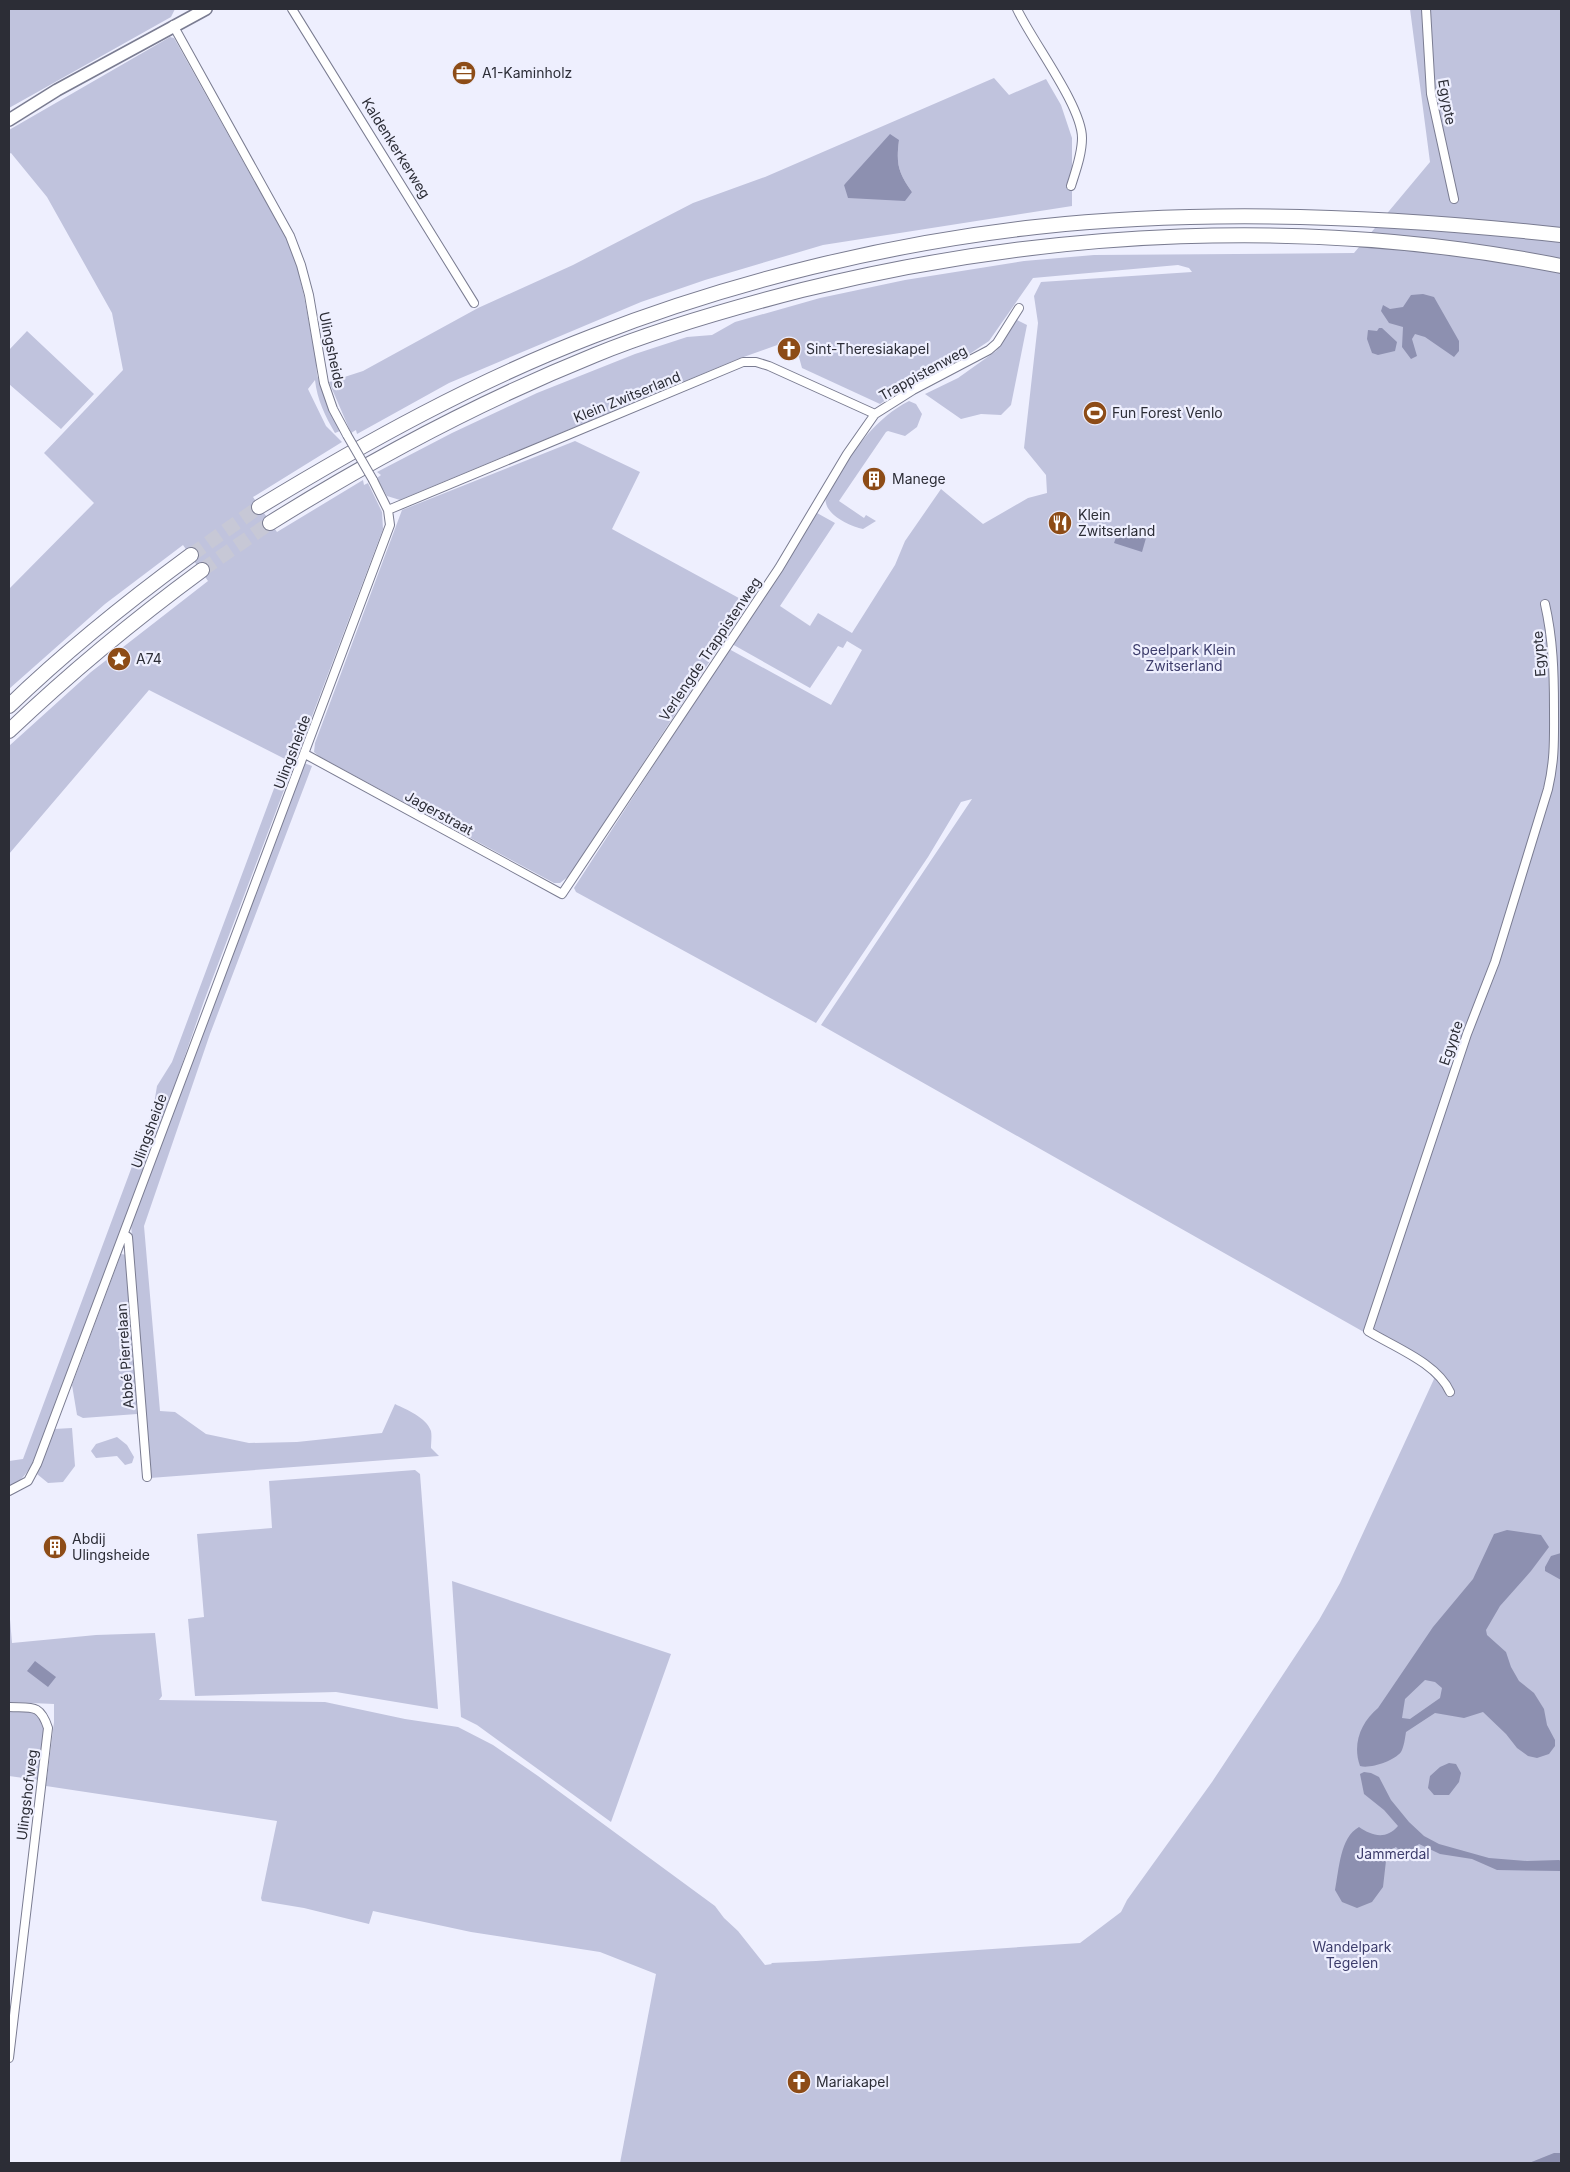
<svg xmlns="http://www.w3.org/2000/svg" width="1570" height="2172" font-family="Inter,sans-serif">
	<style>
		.green { fill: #c0c3dd; fill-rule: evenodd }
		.water { fill: #8d90b0; fill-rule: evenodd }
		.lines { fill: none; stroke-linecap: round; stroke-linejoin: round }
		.motorway-tunnel { stroke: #c7c8d6; stroke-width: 14; stroke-dasharray: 14 7; stroke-linecap: butt }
		.minor-casing { stroke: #7a7c91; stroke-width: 10 }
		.secondary-casing { stroke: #7a7c91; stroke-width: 14 }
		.motorway-casing { stroke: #7a7c91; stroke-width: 16 }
		.minor { stroke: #fff; stroke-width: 8 }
		.secondary { stroke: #fff; stroke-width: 11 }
		.motorway { stroke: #fff; stroke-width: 14 }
		.minor-bridge-casing { stroke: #7a7c91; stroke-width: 10; stroke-linecap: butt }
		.minor-bridge { stroke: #fff; stroke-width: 8 }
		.labels { text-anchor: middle; stroke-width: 4.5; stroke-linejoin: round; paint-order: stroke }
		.poi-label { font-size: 14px; fill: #2c2d36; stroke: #eeeffe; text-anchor: start }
		.street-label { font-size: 14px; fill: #2c2d36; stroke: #eeeffe }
		.park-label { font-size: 14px; fill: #3d3d6c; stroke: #eeeffe }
	</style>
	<rect width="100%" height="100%" fill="#eeeffe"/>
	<path class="green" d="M9 9H175L171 17 9 108Z
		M1410 9H1561V2163H620L656 1974 600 1952 471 1932 373 1911 369 1924 304 1908 262 1901 261 1898 277 1821 46 1786 54 1722V1704L9 1702V1607L12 1643 96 1635 155 1633 162 1696 159 1700 325 1702 405 1719 458 1727 493 1745 538 1776 715 1906 724 1918 738 1931 765 1965 772 1964 771 1963 816 1961 1080 1943 1121 1912 1127 1900 1212 1782 1319 1620 1340 1583 1434 1379 1431 1370 821 1025 972 799 961 802 928 857 816 1023 576 892 574 888 729 649 831 705 862 650 847 641 843 648 838 646 810 688 732 644 817 513 835 523 780 606 810 626 818 613 852 633 895 565 905 541 941 489 983 524 1028 498 1047 493 1046 475 1024 448 1038 323 1034 296 1041 282 1192 272 1189 268 1178 265 1033 278 989 341 962 359 909 384 880 404 802 368 794 339 738 359 400 500 387 496 377 478 381 475 377 472 452 433 537 393 635 354 687 337 712 335 735 322 820 298 905 280 1024 261 1094 255 1354 253 1430 162Z
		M170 37 174 38 286 238 297 266 304 296 316 361 317 375 328 408 340 431 335 433C325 416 317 399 315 380L308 389 326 426 342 442 253 497 277 532 363 480 364 485 368 483 382 512 383 529 204 1001 174 1087 33 1463C26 1474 21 1482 9 1487V1461L23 1459 153 1110 157 1086 172 1062 285 759 149 690 9 854V746L91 672 208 581 183 545 105 604 9 689V589L94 503 44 453 123 370 112 313 47 197 11 153 9 154V130Z
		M994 78 1009 95 1046 79 1061 105 1072 138V206L823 245 705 280 641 302 449 383 357 434 356 430 351 433 329 382 363 371 478 308 573 265 693 203 765 177ZM899 140C896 164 898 172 912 192L844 185Z
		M1017 320 1027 325 1011 405 1001 415 981 414 961 419 925 394 958 378 996 351Z
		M27 331 94 394 61 429 9 384V350Z
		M909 401 916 404 922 414 917 427 905 436 888 431 886 432 839 501 864 518 866 515 876 521 863 529C850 526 821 514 826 495 827 490 833 484 836 479 855 448 876 418 909 401Z
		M575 441 640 472 612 529 748 603 569 876 560 883H554L320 757 314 752 315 743 402 510Z
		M304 763 312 766 210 1034 144 1226 160 1411 175 1412 206 1434 249 1443 297 1442 382 1433 395 1404C407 1410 426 1417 431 1431 432 1436 431 1443 431 1448L439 1456 150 1478 131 1224Z
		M121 1254 127 1255 137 1414 83 1418 77 1415 72 1385Z
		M72 1428 75 1466 63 1482 48 1483 37 1474 54 1429Z
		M117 1437 127 1445 134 1457 132 1463 125 1465 117 1456 96 1458 91 1451 96 1444Z
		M415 1470 420 1474 438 1709 336 1692 195 1696 188 1619 204 1617 197 1534 272 1528 269 1481Z
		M452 1581 671 1654 611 1822 477 1725 461 1717Z
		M9 1711C17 1711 30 1710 37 1714 50 1723 39 1765 38 1780L9 1776Z"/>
	<path class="water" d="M890 134 899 140C896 164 898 172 912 192L905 201 848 198 844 185Z
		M1423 294 1434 297 1459 341V351L1454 357 1425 337 1415 334 1412 339 1417 356 1411 359 1402 347 1403 327 1389 323 1381 311 1383 305 1390 309 1403 307 1411 295Z
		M1379 328H1382L1397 342 1395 351 1378 355 1372 353 1367 339 1368 330 1377 331Z
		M1119 529 1146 538 1142 552 1114 543Z
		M1507 1530 1541 1535 1549 1547 1531 1571 1500 1606 1486 1630 1487 1635 1506 1652 1511 1667 1519 1681 1534 1693 1544 1709 1547 1725 1555 1740V1746L1549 1754 1537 1758 1528 1756 1517 1748 1506 1734 1483 1712 1464 1718 1435 1713 1406 1732C1405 1738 1404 1747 1401 1752 1394 1761 1370 1769 1360 1766 1352 1744 1361 1722 1378 1708L1433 1627 1473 1579 1494 1534ZM1425 1680 1435 1682 1442 1688 1440 1698 1410 1719 1402 1718 1405 1699Z
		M1561 1553V1580L1545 1571V1567L1551 1556Z
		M35 1661 56 1677 48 1687 27 1671Z
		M1449 1763 1456 1764 1461 1773 1459 1782 1449 1795H1434L1428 1788 1430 1776 1440 1767Z
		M1364 1772 1371 1773 1379 1777 1391 1800 1409 1822 1424 1836 1439 1844 1489 1858 1527 1861 1559 1860 1561 1861V1871L1497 1870 1472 1859 1440 1854 1419 1844 1405 1857 1396 1847 1387 1852 1383 1887 1372 1902 1357 1908 1342 1902 1335 1890C1339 1870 1340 1837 1359 1827 1372 1836 1386 1840 1398 1826L1384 1810 1364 1794 1360 1774Z
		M1554 2153H1561V2163H1529Z"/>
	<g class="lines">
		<path class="motorway-tunnel" d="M191 555 259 507
			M202 570 270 523"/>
		<g class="minor-casing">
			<path id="minor" d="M292 9 474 303
				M1017 9C1032 41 1082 106 1082 138 1082 154 1076 170 1071 186
				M1426 9 1431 94 1454 199
				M173 25 290 236 301 265 309 295 324 383 333 409 347 435
				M388 510 743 362H756L769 366 875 414
				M305 754 562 894 779 568 847 454 875 414 913 390 989 350 997 343 1019 308
				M125 1235 128 1237 147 1477
				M1450 1392C1437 1363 1394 1347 1368 1331L1467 1034 1495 962 1548 789C1555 759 1554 738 1554 708 1554 673 1553 639 1545 604
				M9 1491 28 1481 37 1464 390 525 388 510 373 480
				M9 1707C31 1708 40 1703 48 1728L9 2058"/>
		</g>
		<g class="secondary-casing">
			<path id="secondary" d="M9 120 57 90 206 9"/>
		</g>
		<g class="motorway-casing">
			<path id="motorway" d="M259 507C366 442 476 381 593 336 730 282 890 243 1036 227 1210 208 1388 216 1561 235
				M270 523C374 458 481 401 595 355 661 328 732 308 802 290 1049 229 1311 216 1561 266
				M9 706C66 651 127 602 191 555
				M9 731C70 673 134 620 202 570"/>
		</g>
		<use href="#minor" class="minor"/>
		<use href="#secondary" class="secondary"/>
		<use href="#motorway" class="motorway"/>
		<g class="minor-bridge-casing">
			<path id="minor-bridge" d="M347 435 373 480"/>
		</g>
		<use href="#minor-bridge" class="minor-bridge"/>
	</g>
	<defs>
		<g id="office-disc" transform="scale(1.25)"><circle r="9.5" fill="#8d4c17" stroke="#eeeffe"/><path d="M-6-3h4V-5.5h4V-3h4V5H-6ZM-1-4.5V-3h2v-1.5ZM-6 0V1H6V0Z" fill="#fff"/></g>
		<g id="church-disc" transform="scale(1.25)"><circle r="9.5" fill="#8d4c17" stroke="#eeeffe"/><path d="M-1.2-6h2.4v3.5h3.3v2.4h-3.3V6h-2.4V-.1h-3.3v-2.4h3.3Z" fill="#fff"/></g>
		<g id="stadium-disc" transform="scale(1.25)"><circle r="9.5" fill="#8d4c17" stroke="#eeeffe"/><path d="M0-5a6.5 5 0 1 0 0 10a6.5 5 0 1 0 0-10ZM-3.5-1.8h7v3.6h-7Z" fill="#fff"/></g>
		<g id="building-disc" transform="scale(1.25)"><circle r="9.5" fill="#8d4c17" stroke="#eeeffe"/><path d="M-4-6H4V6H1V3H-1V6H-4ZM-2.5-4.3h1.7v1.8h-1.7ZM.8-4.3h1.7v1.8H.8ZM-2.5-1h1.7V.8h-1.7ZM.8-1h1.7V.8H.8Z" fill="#fff"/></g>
		<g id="restaurant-disc" transform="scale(1.25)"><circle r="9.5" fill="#8d4c17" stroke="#eeeffe"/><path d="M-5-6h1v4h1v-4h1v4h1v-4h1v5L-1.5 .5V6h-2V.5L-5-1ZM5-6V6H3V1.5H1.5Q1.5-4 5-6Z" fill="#fff"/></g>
		<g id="sight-disc" transform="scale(1.25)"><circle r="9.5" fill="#8d4c17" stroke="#eeeffe"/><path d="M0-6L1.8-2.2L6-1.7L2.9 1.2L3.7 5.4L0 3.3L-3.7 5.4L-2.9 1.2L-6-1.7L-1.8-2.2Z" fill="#fff"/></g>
	</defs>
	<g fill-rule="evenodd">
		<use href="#office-disc" x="464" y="73"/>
		<use href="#church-disc" x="789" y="349"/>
		<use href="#stadium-disc" x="1095" y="413"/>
		<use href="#building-disc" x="874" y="479"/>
		<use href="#restaurant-disc" x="1060" y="523"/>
		<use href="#sight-disc" x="119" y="659"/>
		<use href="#building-disc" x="55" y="1547"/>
		<use href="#church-disc" x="799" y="2082"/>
	</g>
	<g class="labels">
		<g class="poi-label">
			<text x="482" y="78">A1-Kaminholz</text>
			<text x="806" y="354">Sint-Theresiakapel</text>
			<text x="1112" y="418">Fun Forest Venlo</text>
			<text x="892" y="484">Manege</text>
			<text x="1078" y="520">Klein<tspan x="1078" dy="16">Zwitserland</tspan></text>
			<text x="136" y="664">A74</text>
			<text x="72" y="1544">Abdij<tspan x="72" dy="16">Ulingsheide</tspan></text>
			<text x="816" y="2087">Mariakapel</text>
		</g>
		<g class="street-label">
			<text transform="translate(1447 102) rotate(80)" y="5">Egypte</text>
			<text transform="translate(396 148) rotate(58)" y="5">Kaldenkerkerweg</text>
			<text transform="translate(332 350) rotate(78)" y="5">Ulingsheide</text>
			<text transform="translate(923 373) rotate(-29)" y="5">Trappistenweg</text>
			<text transform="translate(627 397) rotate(-22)" y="5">Klein Zwitserland</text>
			<text transform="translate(710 649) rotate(-56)" y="5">Verlengde Trappistenweg</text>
			<text transform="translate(1539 654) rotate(-94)" y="5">Egypte</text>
			<text transform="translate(292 752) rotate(-69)" y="5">Ulingsheide</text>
			<text transform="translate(439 813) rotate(29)" y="5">Jagerstraat</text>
			<text transform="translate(1451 1043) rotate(-71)" y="5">Egypte</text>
			<text transform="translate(149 1131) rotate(-70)" y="5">Ulingsheide</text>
			<text transform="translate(125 1356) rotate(-94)" y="5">Abbé Pierrelaan</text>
			<text transform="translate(27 1795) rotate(-83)" y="5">Ulingshofweg</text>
		</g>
		<g class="park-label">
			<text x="1184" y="655">Speelpark Klein<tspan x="1184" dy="16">Zwitserland</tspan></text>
			<text x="1393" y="1859">Jammerdal</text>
			<text x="1352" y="1952">Wandelpark<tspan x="1352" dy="16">Tegelen</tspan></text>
		</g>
	</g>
	<rect width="1570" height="2172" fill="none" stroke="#2c2d36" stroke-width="20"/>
</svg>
